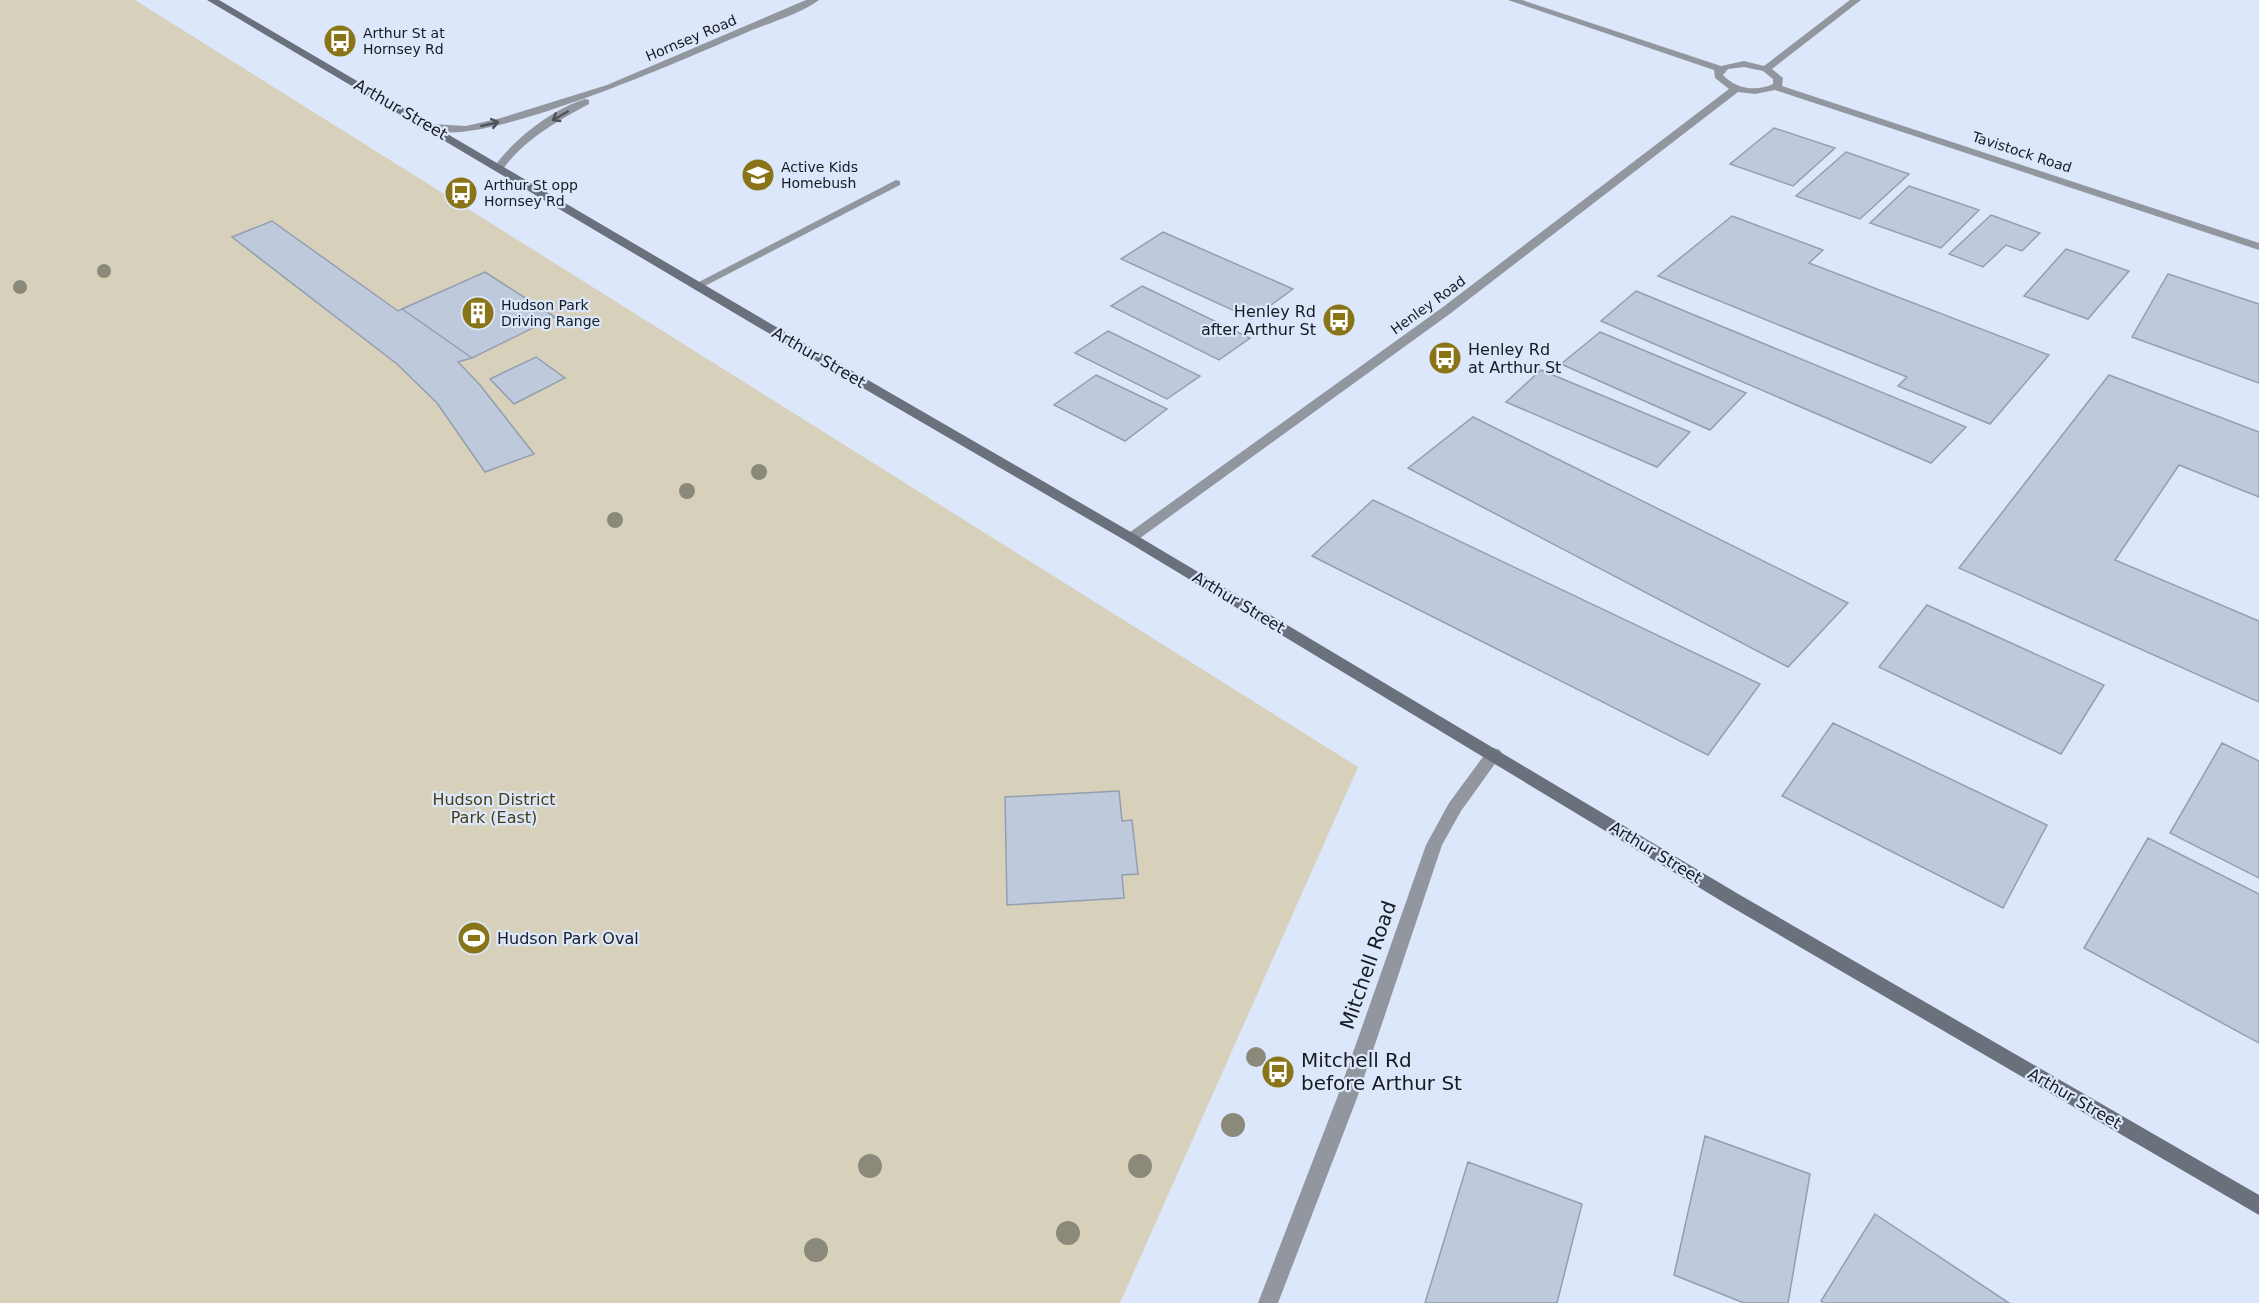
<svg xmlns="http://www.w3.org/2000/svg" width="2259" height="1303" font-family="'DejaVu Sans',sans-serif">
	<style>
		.green { fill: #d7d1bb }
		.building { fill: #bec9dc; stroke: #949eb0; stroke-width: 1.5 }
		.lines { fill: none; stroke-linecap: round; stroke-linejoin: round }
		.service { fill: #92979f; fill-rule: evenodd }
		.minor { fill: #92979f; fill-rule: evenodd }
		.secondary { fill: #6a707c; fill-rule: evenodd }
		.tree { fill: #8b8a7a }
		.oneway { stroke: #4e535a }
		.labels { text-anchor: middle; stroke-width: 4.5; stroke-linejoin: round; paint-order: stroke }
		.far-poi-label { font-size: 14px; fill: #171b22; stroke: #dce7fb; text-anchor: start }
		.far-street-label { font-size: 14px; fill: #171b22; stroke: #dce7fb }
		.street-label { font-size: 16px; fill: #171b22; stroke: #dce7fb }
		.poi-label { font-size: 16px; fill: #171b22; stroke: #dce7fb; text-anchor: start }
		.park-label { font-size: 16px; fill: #483d10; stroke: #dce7fb }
		.near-street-label { font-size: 20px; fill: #171b22; stroke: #dce7fb }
		.near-poi-label { font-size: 20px; fill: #171b22; stroke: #dce7fb; text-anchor: start }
	</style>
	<rect width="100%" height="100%" fill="#dce7fb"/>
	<path class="green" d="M0 0H135L1358 767 1120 1303H0Z"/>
	<path class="building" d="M1774 128 1835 148 1793 186 1730 164Z
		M1846 152 1909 174 1860 219 1796 196Z
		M1909 186 1979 210 1941 248 1870 223Z
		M1991 215 2040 233 2022 251 2006 245 1983 267 1949 254Z
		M1732 216 1823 250 1809 263 2049 355 1990 424 1898 386 1907 377 1658 276Z
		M272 221 398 311 402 309 472 358 458 362 480 385 534 454 485 472 437 403 397 364 232 237Z
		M1163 232 1293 289 1252 319 1121 259Z
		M2066 249 2129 271 2088 319 2024 296Z
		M485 272 555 317 472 358 402 309Z
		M2168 274 2259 304V383L2132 337Z
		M1142 286 1250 338 1219 360 1111 306Z
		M1636 291 1966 427 1931 463 1601 321Z
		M1108 331 1200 376 1167 399 1075 353Z
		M1600 332 1746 393 1710 430 1561 364Z
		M536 357 565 378 514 404 490 379Z
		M1541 370 1690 432 1657 467 1506 402Z
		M1096 375 1167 409 1125 441 1054 405Z
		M2109 375 2259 432V497L2179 465 2115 560 2259 621V702L1959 568Z
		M1473 417 1848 603 1788 667 1408 468Z
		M1373 500 1760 684 1708 755 1312 556Z
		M1927 605 2104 685 2061 754 1879 667Z
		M1833 723 2047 825 2003 908 1782 796Z
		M2222 743 2259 761V878L2170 833Z
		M1119 791 1122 821 1132 820 1138 874 1122 875 1124 898 1007 905 1005 797Z
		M2148 838 2259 894V1043L2084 948Z
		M1705 1136 1810 1174 1788 1303H1744L1674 1275Z
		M1468 1162 1582 1204 1557 1303H1425Z
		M1875 1214 2009 1303H1824L1821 1301Z"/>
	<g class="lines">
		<path class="service" d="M896 180 900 181V185L701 288 697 290 691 286Z"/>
		<path class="minor" d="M806 0H819C803 13 763 25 743 34 696 54 466 157 427 127L432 124 466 126 501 118 607 85Z
			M1508 0H1522L1721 66 1744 61 1764 66 1850 0H1861L1772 69 1783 78 1782 86 2259 243V250L1775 90 1755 94 1738 92 1451 313 1136 541H1126L1124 538 1126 535 1443 307 1729 89 1715 78 1714 70ZM1744 67 1763 71 1773 79V84C1756 92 1736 89 1723 75L1728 69Z
			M585 99 589 100V104C556 122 525 139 503 169H495L494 167C514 139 551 110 585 99Z
			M1494 748 1500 750 1502 754 1461 811 1442 845 1357 1098 1278 1303H1258L1337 1098 1426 845 1449 803 1488 750Z"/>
		<path class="secondary" d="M207 0H219L766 321 1136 535 1740 895 2259 1195V1215L1728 905 1126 541 758 327Z"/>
	</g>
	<g class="tree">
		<circle cx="104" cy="271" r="7"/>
		<circle cx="20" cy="287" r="7"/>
		<circle cx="759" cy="472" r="8"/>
		<circle cx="687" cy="491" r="8"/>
		<circle cx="615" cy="520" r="8"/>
		<circle cx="1256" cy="1057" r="10"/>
		<circle cx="1233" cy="1125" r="12"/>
		<circle cx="870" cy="1166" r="12"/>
		<circle cx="1140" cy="1166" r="12"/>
		<circle cx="1068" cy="1233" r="12"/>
		<circle cx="816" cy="1250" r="12"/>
	</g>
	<defs><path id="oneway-shaft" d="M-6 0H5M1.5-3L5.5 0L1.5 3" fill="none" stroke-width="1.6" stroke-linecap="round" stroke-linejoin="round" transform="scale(1.5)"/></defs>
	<g class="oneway">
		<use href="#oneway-shaft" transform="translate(560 116) rotate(150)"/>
		<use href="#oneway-shaft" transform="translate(490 124) rotate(-13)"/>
	</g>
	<defs>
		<g id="bus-disc" transform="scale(1.725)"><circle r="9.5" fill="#897417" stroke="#dce7fb"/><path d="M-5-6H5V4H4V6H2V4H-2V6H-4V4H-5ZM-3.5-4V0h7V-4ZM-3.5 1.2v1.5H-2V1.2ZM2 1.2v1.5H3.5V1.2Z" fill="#fff"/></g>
		<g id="school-disc" transform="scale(1.725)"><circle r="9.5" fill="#897417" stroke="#dce7fb"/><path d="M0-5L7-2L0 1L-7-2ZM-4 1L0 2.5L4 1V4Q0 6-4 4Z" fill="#fff"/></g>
		<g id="building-disc" transform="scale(1.725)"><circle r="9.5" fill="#897417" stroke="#dce7fb"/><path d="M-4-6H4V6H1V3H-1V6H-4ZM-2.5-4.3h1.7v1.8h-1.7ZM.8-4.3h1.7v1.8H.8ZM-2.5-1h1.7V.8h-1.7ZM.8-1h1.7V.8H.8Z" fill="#fff"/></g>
		<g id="stadium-disc" transform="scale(1.725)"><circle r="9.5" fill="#897417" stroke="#dce7fb"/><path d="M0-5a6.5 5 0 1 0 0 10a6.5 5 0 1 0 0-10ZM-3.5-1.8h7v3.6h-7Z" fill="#fff"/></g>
	</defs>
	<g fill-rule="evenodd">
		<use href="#bus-disc" x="340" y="41"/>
		<use href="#school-disc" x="758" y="175"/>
		<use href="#bus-disc" x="461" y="193"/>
		<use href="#building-disc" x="478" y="313"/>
		<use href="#bus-disc" x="1339" y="320"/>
		<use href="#bus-disc" x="1445" y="358"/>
		<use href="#stadium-disc" x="474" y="938"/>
		<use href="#bus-disc" x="1278" y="1072"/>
	</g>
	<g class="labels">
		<g class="far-poi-label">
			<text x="363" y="38">Arthur St at<tspan x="363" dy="16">Hornsey Rd</tspan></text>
			<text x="781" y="172">Active Kids<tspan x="781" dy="16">Homebush</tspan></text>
			<text x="484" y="190">Arthur St opp<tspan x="484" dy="16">Hornsey Rd</tspan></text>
			<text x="501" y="310">Hudson Park<tspan x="501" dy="16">Driving Range</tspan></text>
		</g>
		<g class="far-street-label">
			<text transform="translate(691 38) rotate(-23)" y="5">Hornsey Road</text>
			<text transform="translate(2022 152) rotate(18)" y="5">Tavistock Road</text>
			<text transform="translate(1428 305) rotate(-36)" y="5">Henley Road</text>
		</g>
		<g class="street-label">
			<text transform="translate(401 109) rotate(30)" y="6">Arthur Street</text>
			<text transform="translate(819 357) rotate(30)" y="6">Arthur Street</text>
			<text transform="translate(1239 602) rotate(31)" y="6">Arthur Street</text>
			<text transform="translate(1656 852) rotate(31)" y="6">Arthur Street</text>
			<text transform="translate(2075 1098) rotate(30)" y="6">Arthur Street</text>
		</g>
		<g class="poi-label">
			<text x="1316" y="317" text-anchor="end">Henley Rd<tspan x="1316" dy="18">after Arthur St</tspan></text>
			<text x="1468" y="355">Henley Rd<tspan x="1468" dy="18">at Arthur St</tspan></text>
			<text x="497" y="944">Hudson Park Oval</text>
		</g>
		<g class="park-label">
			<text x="494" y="805">Hudson District<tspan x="494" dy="18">Park (East)</tspan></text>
		</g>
		<g class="near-street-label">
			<text transform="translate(1368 965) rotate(-71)" y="7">Mitchell Road</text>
		</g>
		<g class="near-poi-label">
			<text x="1301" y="1067">Mitchell Rd<tspan x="1301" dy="23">before Arthur St</tspan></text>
		</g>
	</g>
</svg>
